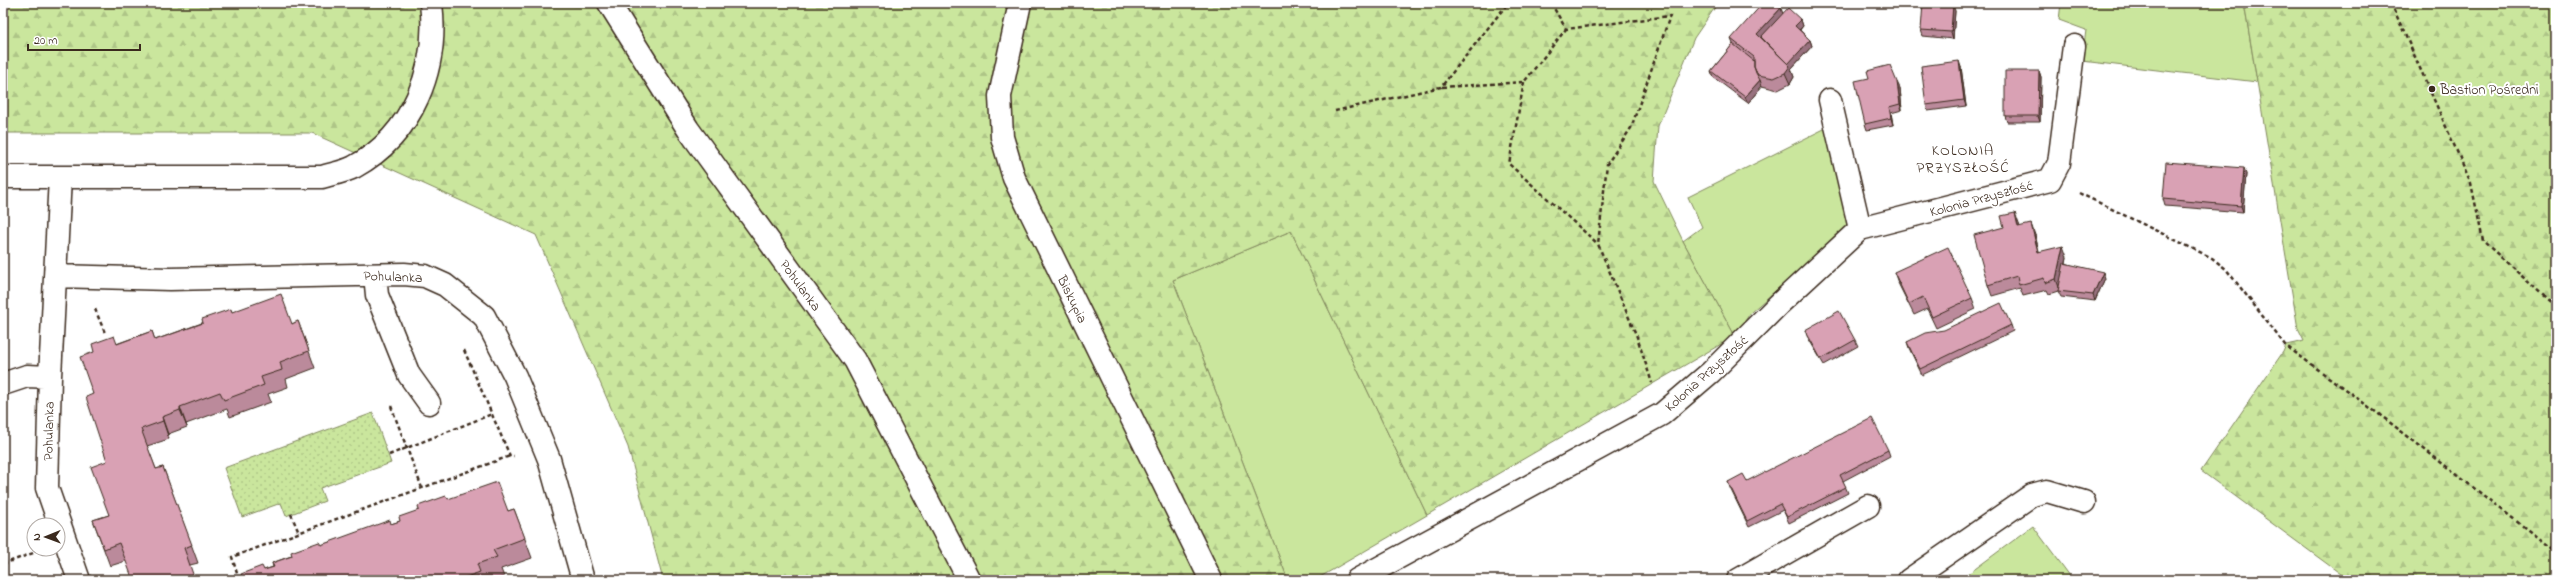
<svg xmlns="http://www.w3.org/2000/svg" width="2559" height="583" font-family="'Indie Flower',sans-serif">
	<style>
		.grass { fill: #cae69d; stroke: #82885e }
		.forest { fill: url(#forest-firs); stroke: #82885e }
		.park { fill: url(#park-dots); stroke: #82885e }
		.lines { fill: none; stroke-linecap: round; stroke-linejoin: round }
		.minor-casing { stroke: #3b2a1e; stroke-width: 25 }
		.path { stroke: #3b2a1e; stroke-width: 2.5; stroke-dasharray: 4 3; stroke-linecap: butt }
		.minor { stroke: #fff; stroke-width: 22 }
		.wall { fill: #bb8a9b; stroke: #3b2a1e }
		.shaded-wall { fill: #98717e; stroke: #3b2a1e }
		.building { fill: #d9a1b4; stroke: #3b2a1e }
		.poi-dot { fill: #3b2a1e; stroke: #fff; stroke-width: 1.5 }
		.labels { text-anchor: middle; stroke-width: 4; stroke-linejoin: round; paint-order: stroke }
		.poi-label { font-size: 14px; fill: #3b2a1e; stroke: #fff; text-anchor: start }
		.street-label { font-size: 14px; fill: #3b2a1e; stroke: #fff }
		.neighbourhood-label { font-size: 15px; letter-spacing: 1px; fill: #3b2a1e; stroke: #fff }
	</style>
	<defs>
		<pattern id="forest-firs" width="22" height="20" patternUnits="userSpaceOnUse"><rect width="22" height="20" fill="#cae69d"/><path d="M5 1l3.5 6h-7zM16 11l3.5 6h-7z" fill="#aec587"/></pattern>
		<pattern id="park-dots" width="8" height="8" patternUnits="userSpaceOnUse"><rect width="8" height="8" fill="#cae69d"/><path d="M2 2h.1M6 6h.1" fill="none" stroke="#aec587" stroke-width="1.8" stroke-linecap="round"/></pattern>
	</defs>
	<rect width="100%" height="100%" fill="#fff"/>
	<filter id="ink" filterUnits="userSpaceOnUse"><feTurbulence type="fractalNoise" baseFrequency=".025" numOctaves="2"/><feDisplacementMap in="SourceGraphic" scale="8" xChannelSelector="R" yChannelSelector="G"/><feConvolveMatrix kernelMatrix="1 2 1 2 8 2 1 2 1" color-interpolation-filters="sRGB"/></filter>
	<g filter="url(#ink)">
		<path class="grass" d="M2061 3H2244L2257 82 2082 61 2086 30 2059 20Z
			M1826 128 1850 216 1844 232 1751 312 1735 336 1683 241 1702 227 1688 197Z
			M1291 231 1427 515 1315 580H1288L1173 280Z
			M2033 526 2073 580H1960Z"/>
		<path class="forest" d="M3 3H1718L1694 38 1658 126 1654 181 1683 241 1735 336 1427 515 1291 231 1173 280 1288 580H663L628 447 536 235 312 133H3Z
			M2244 3H2556V580H2349L2201 471 2283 352 2286 345 2304 341 2298 329Z"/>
		<path class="park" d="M373 413 391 463 320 488 325 501 286 516 281 503 242 517 224 468Z"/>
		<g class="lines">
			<g class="minor-casing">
				<path id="minor" d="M609 3 688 129 855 360 969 580
					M1020 3 1000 96 1002 137 1014 178 1211 580
					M1830 100 1860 229
					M3 177H322C332 174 344 172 354 167 413 135 439 68 431 3
					M60 177 50 377 47 488 79 580
					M375 275 377 295 409 375 429 403
					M55 276 170 279 404 274 425 276 445 285 484 316 515 376 549 459 583 580
					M3 384 27 376 50 377
					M1357 580 1662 414 1711 372 1779 304 1860 229 2050 180 2059 163 2074 46
					M1738 580 1868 506
					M1909 580 2032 495 2047 491 2084 502"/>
			</g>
			<path class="path" d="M1551 3 1566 29 1670 16 1631 128 1607 164 1598 244 1637 337 1652 383
				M2391 3 2471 183 2483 241 2556 307
				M1524 82 1509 164 1598 244
				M1442 87 1524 82 1566 29
				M1335 111 1441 87 1508 3
				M2079 193 2212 258 2226 269 2285 345 2388 421 2556 552
				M95 309 105 333
				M464 350 510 456H514
				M391 406 422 488
				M389 455 492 414
				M291 514 299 533
				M3 564 36 552
				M239 580 232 557 510 456"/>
			<use href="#minor" class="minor"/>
		</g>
		<path class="wall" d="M1950 4 1955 11 1953 39 1923 36 1921 30Z
			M1781 8 1782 14 1801 20 1803 26 1800 30 1810 40 1812 46 1791 69 1794 77 1790 84 1778 90 1762 86 1748 103 1713 77 1711 71 1733 44 1731 39Z
			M1961 67 1966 106 1928 111 1926 105Z
			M2039 71 2041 77 2040 122H2007L2005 116Z
			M1900 88 1902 110 1891 113 1893 125 1867 130 1865 124Z
			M2246 174 2243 212 2165 206 2163 199Z
			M2019 224V227L2035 235 2039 252 2067 257 2066 263 2105 278 2095 301 2061 297 2058 291 2049 294 2047 290 2023 296 2020 288 1992 296 1988 285Z
			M1894 272 1972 298 1976 309 1936 328 1927 309 1914 315 1898 283Z
			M232 312 292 324 298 321 315 368 286 379 288 387 268 394 271 402 230 417 227 409 186 424 187 427 168 434 169 439 147 446 156 469 163 467 198 563 190 565 126 561 110 566 93 520 109 515 107 461 93 394 94 352 152 331 155 340Z
			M2011 325 2013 331 1922 375 1909 348 1907 342Z
			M1805 330 1855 340 1858 346 1824 365 1807 336Z
			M1888 450 1890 456 1843 481 1848 493 1789 523 1783 510 1749 527 1730 488 1728 482 1747 481Z
			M448 499 508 511 514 509 532 558 501 569 504 577 495 580H243L264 570 273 567 272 563 321 545 391 524 400 521Z"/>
		<path class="shaded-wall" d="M1953 4 1955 11 1953 39 1951 32Z
			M1781 8 1785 20 1763 43 1757 34Z
			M1801 20 1803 26 1797 32 1795 26Z
			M1810 40 1812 46 1791 69 1794 77 1790 84 1785 73 1786 65Z
			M1959 61 1961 67 1966 106 1964 100Z
			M2039 71 2041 77 2040 122 2038 116Z
			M1760 80 1762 86 1748 103 1745 97Z
			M1897 82 1900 88 1902 110 1900 104Z
			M1889 107 1891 113 1893 125 1891 118Z
			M2244 168 2246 174 2243 212 2241 206Z
			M2015 213 2019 224 2022 239 2018 227Z
			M2031 224 2035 235 2042 263 2038 252Z
			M2063 246 2067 257 2060 290 2056 279Z
			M2103 272 2105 278 2095 301 2093 295Z
			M180 407 186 424 187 427 180 410Z
			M162 417 168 434 169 439 163 421Z"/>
		<path class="building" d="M1763 3H1775L1781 8 1757 34 1790 66 1785 73 1774 78 1758 75 1754 67V57L1731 39Z
			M1923 3H1947V4H1953L1951 32 1921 30Z
			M1788 8 1801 20 1795 26 1810 40 1788 64 1761 37Z
			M1733 44 1754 61V67L1756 73 1760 80 1745 97 1711 71Z
			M1959 61 1964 100 1926 105 1921 66Z
			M1890 65 1897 82 1900 104 1889 107 1891 118 1865 124 1855 81 1869 78 1867 71Z
			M2005 71H2039L2038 116H2005Z
			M2166 162 2244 168 2241 206 2163 199Z
			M2015 213 2018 227 2031 224 2038 252 2063 246 2056 279 2045 283 2044 278 2019 285 2017 276 1988 285 1974 235 2004 227 2001 216Z
			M1948 247 1972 298 1932 317 1923 297 1909 304 1894 272Z
			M2064 263 2103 272 2093 295 2058 291Z
			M281 294 292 324 298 321 309 351 280 362 282 370 261 377 264 385 224 400 220 392 180 407V410L162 417 163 421 141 429 156 469 163 467 192 545 184 548 195 580H133L119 543 104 549 93 520 109 515 91 467 107 461 86 397 93 394 80 357 94 352 92 344 114 336 117 344 152 331 155 340 203 323 202 319 231 309 232 312Z
			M2001 303 2011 325 1920 369 1907 342 1925 333 1944 330Z
			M1839 311 1855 340 1821 359 1805 330Z
			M1872 418 1888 450 1840 475 1846 487 1787 517 1780 504 1747 521 1728 482 1743 474 1747 481Z
			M497 482 508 511 514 509 525 538 493 550 497 557 477 564 480 572 458 580H436V579L434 580H243L241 574 262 566 264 570 274 567 272 563 292 556 291 552 319 542 321 545 390 520 391 524 400 521 399 517 419 510 418 506 446 496 448 499Z"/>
	</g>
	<circle class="poi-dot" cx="2432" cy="89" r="4"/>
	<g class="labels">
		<g class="poi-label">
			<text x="2440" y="94">Bastion Pośredni</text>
		</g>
		<g class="street-label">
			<text transform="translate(1981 198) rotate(-15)" y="5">Kolonia Przyszłość</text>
			<text transform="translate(393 276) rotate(2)" y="5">Pohulanka</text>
			<text transform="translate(801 285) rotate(54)" y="5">Pohulanka</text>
			<text transform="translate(1073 299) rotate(64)" y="5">Biskupia</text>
			<text transform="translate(1706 373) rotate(-42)" y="5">Kolonia Przyszłość</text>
			<text transform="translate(48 431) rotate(-89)" y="5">Pohulanka</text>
		</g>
		<g class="neighbourhood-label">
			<text x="1963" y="155">KOLONIA<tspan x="1963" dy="17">PRZYSZŁOŚĆ</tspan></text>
		</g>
	</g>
	<rect width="2559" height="583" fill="none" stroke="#fff" stroke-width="16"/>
	<rect x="8" y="8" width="2543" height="567" fill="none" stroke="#3b2a1e" stroke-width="1.5" filter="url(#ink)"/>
	<g transform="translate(46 537) rotate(269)"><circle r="19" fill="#ffffff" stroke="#b1aaa5"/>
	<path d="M0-3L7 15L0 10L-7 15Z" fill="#3b2a1e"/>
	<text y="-6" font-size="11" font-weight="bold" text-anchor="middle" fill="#3b2a1e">N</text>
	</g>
	<path d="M28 44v6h112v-6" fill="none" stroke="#3b2a1e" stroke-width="2"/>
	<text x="34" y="44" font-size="12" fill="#3b2a1e" stroke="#ffffff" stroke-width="3" paint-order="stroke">20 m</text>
</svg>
